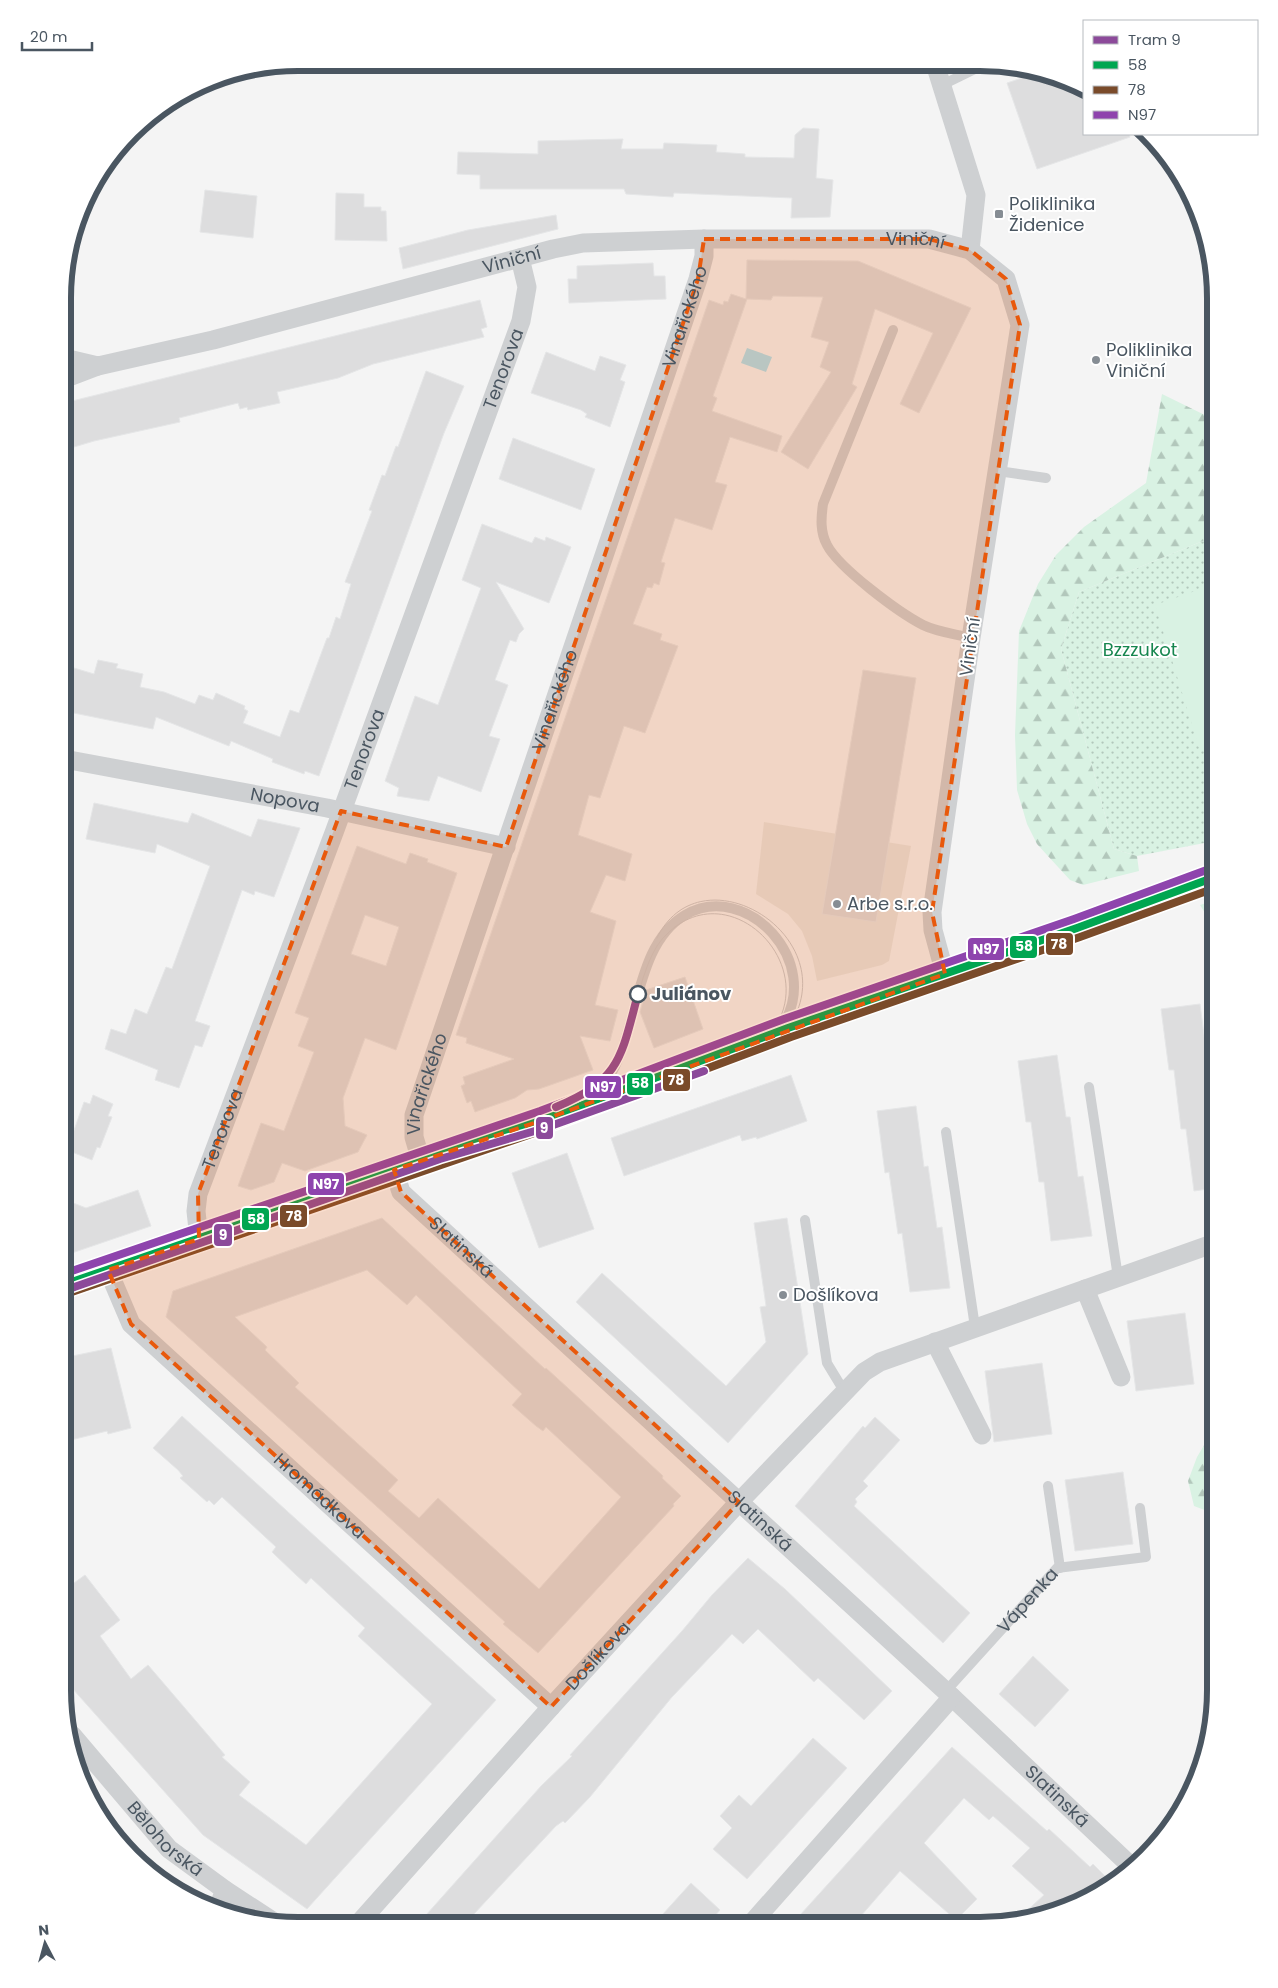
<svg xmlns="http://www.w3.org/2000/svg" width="1278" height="1988" font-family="Poppins,sans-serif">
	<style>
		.commercial { fill: #e8e7e3 }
		.grass { fill: url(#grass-dots) }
		.forest { fill: url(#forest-firs) }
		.garden { fill: #d9f2e3 }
		.water { fill: #aee2f0 }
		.building { fill: #ddddde; stroke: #e5e6e7; fill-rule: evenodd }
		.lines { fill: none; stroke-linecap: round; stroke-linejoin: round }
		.service { stroke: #ced0d2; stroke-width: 10 }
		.minor { stroke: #ced0d2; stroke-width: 19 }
		.tertiary { stroke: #ced0d2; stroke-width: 24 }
		.tram { stroke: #c9cacc; stroke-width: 1 }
		.bus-1-casing { stroke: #fff; stroke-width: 11 }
		.bus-2-casing { stroke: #fff; stroke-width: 11 }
		.bus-3-casing { stroke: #fff; stroke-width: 11 }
		.bus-1 { stroke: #00a651; stroke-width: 8 }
		.bus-2 { stroke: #7a4b2a; stroke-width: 8 }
		.bus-3 { stroke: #8e44ad; stroke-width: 8 }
		.tram-1-casing { stroke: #fff; stroke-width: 11 }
		.tram-1 { stroke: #8c4a9a; stroke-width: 8 }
		.marked { fill: #e8590c; fill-opacity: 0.2; stroke: #e8590c; stroke-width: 4; stroke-dasharray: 10 6; stroke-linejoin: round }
		.poi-dot { fill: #868d94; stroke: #fff; stroke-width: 2 }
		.stop-dot { fill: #fff; stroke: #4a5661; stroke-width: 2.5 }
		.labels { text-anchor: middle; stroke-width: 4; stroke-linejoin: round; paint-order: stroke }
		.poi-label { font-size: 18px; fill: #4a5661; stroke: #fff; text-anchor: start }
		.street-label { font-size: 18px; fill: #4a5661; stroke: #fff }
		.park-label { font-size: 18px; fill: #17864f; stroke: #fff }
		.stop-label { font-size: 18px; font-weight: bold; fill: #4a5661; stroke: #fff; text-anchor: start }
		.rim { fill: none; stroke: #4a5661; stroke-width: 6 }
		.line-badge { stroke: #fff; stroke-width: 2 }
		.badge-label { font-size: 14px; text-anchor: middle; font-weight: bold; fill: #fff }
	</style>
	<defs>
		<pattern id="grass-dots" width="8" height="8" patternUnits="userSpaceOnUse" patternTransform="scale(1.25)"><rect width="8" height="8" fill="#d9f2e3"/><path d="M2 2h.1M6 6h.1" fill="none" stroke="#b2c7bb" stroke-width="1.8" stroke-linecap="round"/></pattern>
		<pattern id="forest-firs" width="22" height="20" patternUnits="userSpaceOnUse" patternTransform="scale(1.25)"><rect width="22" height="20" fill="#d9f2e3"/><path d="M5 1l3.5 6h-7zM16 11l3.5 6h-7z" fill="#b2c7bb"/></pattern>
	</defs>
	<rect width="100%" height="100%" fill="#f4f4f4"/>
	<path class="commercial" d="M764 822 911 846 889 961 882 965 817 981 812 956 802 931 788 914 756 894Z"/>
	<path class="grass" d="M1215 536V841L1137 856 1114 849 1061 649 1079 592Z"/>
	<path class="forest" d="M1162 394 1215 420V536L1079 592 1061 649 1114 849 1137 856 1139 871 1083 885 1070 880 1047 855 1037 844 1027 824 1017 790 1015 735 1019 631 1038 584 1056 555 1084 527 1146 483Z
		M1215 900V929L1200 905Z
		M1215 1427V1514L1194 1506 1188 1481 1197 1457Z"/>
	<path class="garden" d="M1215 584V749L1200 751 1155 605Z"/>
	<path class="water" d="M747 348 772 357 766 372 741 363Z"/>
	<path class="building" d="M1040 72 1070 80 1084 89V134H1129L1130 137 1037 169 1007 83Z
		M803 128 819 129 816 178 833 180 830 217 791 218 792 198 674 193 673 197 626 194 624 189H480V175L457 174 458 152 538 154V141L623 139 621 149H663L664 143 717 145 716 152 745 154V157L794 158 795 135Z
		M205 190 257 196 253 238 200 232Z
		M336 193 364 194V207H381V211H386L387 241 335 240Z
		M556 215 558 229 403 269 399 248 468 230Z
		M747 260 858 261 971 308 919 413 900 404 933 333 875 309 852 384 857 387 808 469 781 452 831 372 820 367 829 342 811 337 823 297 773 296 771 300 747 299 713 396 717 398 712 411 782 436 777 452 730 437 715 482 727 485 712 530 675 518 661 562 665 563 659 585 654 583 652 588 647 587 633 624 662 634 660 640 678 646 645 733 624 726 600 798 589 795 578 835 632 854 625 881 606 875 590 912 616 921 595 1005 618 1010 610 1041 580 1036 593 1070 539 1089 527 1090 515 1098 475 1112 471 1101 467 1103 461 1086 465 1084 463 1077 514 1059 466 1043 467 1038 456 1035 709 300 723 305 724 301 728 302 731 294 746 299Z
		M653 263 654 276H665L666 299 569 303 568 279H577V266Z
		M480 300 487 327 481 329 484 337 373 364 338 378 277 392 280 403 248 410 247 407 240 409 238 403 179 418 180 422 94 441 64 450V403Z
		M546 352 595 371 600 356 626 365 620 380 625 382 610 427 585 417 587 414 581 410 531 393Z
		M426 371 464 386 444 433 319 776 305 771 304 774 272 762 273 759 231 741 229 746 156 717 153 729 64 711V665L94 674 98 660 118 664 116 668 143 674 140 687 164 692 195 704 199 695 213 700 216 693 245 706 244 709 248 711 243 723 280 737 290 710 299 713 327 638H329L336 617 340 619 351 584 345 582 372 511 369 510 382 475 385 476 396 446 398 447Z
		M513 438 595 469 581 510 499 479Z
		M482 524 532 543 535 537 545 541 546 537 571 547 549 603 496 582 524 629 519 634 516 642 510 640 495 680 508 685 489 736 500 739 481 792 438 776 429 801 397 796 399 788 385 781 415 696 438 705 481 588 462 580Z
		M863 670 916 678 876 922 822 914Z
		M94 803 188 823 192 813 251 837 258 819 300 828 274 897 255 891 254 895 242 890 195 1021 210 1026 202 1047 195 1045 179 1088 155 1080 158 1070 105 1049 111 1029 126 1034 135 1009 147 1014 166 967 172 969 210 866 157 844 155 853 86 839Z
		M357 846 406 864 410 853 428 859 427 862 457 873 396 1050 365 1038 343 1098 345 1126 367 1135 358 1152 305 1171 282 1163 274 1182 251 1190 238 1186 261 1123 284 1131 314 1052 298 1046 309 1018 295 1013ZM365 915 399 927 386 966 351 954Z
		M685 977 703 1029 654 1048 640 1012 646 990Z
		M1200 1004 1208 1065H1213L1215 1083V1188L1194 1191 1186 1129H1181L1174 1070H1169L1161 1009Z
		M1057 1055 1066 1117H1070L1078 1177 1083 1176 1092 1236 1051 1241 1044 1182H1039L1031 1122H1026L1018 1061Z
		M791 1075 807 1121 757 1139 756 1137 742 1141 740 1135 624 1176 611 1138Z
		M93 1095 113 1104 108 1116 112 1117 100 1148 97 1147 92 1160 67 1150 84 1102 90 1104Z
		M916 1106 924 1167 928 1166 937 1228 942 1227 950 1288 910 1292 902 1233 898 1234 889 1172 885 1173 877 1111Z
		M567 1153 594 1229 539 1248 512 1173Z
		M138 1190 151 1226 63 1256V1199L86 1208Z
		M382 1218 545 1369 546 1368 569 1389 663 1476 662 1478 681 1496 673 1504 674 1506 538 1653 503 1624 505 1622 474 1594 166 1317 173 1291ZM367 1270 407 1305 416 1295 522 1394 512 1405 536 1426 543 1431 546 1427 621 1497 539 1589 438 1498 419 1518 388 1491 398 1480 295 1387 299 1383 265 1350 267 1347 235 1317Z
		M787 1218 808 1354 728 1443 576 1302 602 1273 726 1386 766 1342 760 1307 766 1306 754 1223Z
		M1185 1313 1194 1384 1136 1391 1127 1321Z
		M111 1348 131 1428 108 1434 107 1431 63 1442V1358Z
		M1042 1363 1052 1434 994 1442 985 1371Z
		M182 1416 496 1700 307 1909 203 1835 63 1678V1591L85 1575 120 1620 100 1636 131 1679 148 1665 225 1755 222 1757 250 1782 239 1795 306 1845 432 1704 358 1636 365 1628 311 1578 306 1584 295 1574 272 1552 276 1547 222 1497 214 1505 209 1500 207 1502 180 1478 183 1476 178 1470 153 1448Z
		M875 1417 900 1440 863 1481 868 1486 855 1499 857 1502 854 1506 970 1613 943 1643 795 1506 863 1426 865 1428Z
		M1123 1472 1133 1544 1075 1551 1065 1480Z
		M748 1558 785 1589 892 1691 864 1720 818 1678 814 1682 758 1629 743 1644 732 1634 672 1697 590 1797 565 1823 563 1821 556 1826 474 1914 484 1924H418L541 1786 572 1756 570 1755 682 1631 712 1595Z
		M1033 1656 1069 1690 1035 1727 999 1694Z
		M813 1738 847 1768 747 1879 713 1849 732 1828 720 1816 739 1795 751 1806Z
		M952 1747 1047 1831 1049 1829 1090 1867 1093 1864 1111 1882 1071 1907 1020 1917 1044 1895 1012 1866 1030 1848 993 1816 989 1820 964 1798 924 1843 977 1899 956 1920 900 1871 853 1925H791Z
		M691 1883 720 1910 707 1925H653Z"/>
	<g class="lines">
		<g class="service">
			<path d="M942 85 985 64"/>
			<path d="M893 330 823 504C821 518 820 532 827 545 839 568 898 612 923 625 937 632 956 634 971 638"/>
			<path d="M998 471 1046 478"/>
			<path d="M64 773 69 760"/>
			<path d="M1089 1087 1118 1277"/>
			<path d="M598 1093C641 1045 629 948 685 915 747 879 824 963 782 1026"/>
			<path d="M946 1132 975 1327"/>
			<path d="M805 1220 827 1363 844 1391"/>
			<path d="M1048 1486 1060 1568"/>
			<path id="s1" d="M946 1691 1057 1568 1146 1557 1140 1508"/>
		</g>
		<g class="minor">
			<path d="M935 64 976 195 970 250"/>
			<path id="s2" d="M64 358 98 366 213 340 553 249 583 243 704 239H929L970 250 1006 279 1020 325 971 638 932 912 933 930 945 974"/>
			<path d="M64 379 98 366"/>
			<path id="s3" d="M64 759 327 808 506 847"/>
			<path id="s4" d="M421 1161 414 1137V1115L698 279 704 256V239"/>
			<path id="s5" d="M394 1170 401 1192 952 1697 1133 1868"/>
			<path id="s6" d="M199 1239 196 1211 198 1194 335 830 521 321 527 287 520 258"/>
			<path id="s7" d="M108 1270 131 1324 551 1707"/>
			<path d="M1085 1289 1121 1377"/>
			<path d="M935 1342 982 1435"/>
			<path id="s8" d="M72 1735 169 1849 225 1890 277 1924"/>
			<path d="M217 1910 225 1890"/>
			<path id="s9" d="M358 1924 551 1707 739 1502 864 1372 880 1362 1215 1243"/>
			<path d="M750 1925 952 1697"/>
		</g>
		<path class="tertiary" d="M63 1285 543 1120 788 1028 1077 928 1215 877"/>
		<path class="tram" d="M657 938C699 851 834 929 796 1014 789 1030 775 1044 759 1051
			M638 994C645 973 651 948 668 933 734 870 832 976 762 1043 746 1059 724 1064 704 1071"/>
		<g class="bus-1-casing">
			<path id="bus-1" d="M63 1285 543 1120 788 1028 1077 928 1215 877"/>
		</g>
		<g class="bus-2-casing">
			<path id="bus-2" d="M66 1294 546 1129 791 1037 1080 937 1215 888"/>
		</g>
		<g class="bus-3-casing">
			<path id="bus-3" d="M63 1274 540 1111 784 1019 1074 919 1212 868"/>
		</g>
		<use href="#bus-1" class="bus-1"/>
		<use href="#bus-2" class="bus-2"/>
		<use href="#bus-3" class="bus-3"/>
		<g class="tram-1-casing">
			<path id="tram-1" d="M556 1107C621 1080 621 1057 638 994
				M63 1291 440 1159 545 1128 704 1071"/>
		</g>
		<use href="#tram-1" class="tram-1"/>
	</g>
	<path class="marked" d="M704 239H929L970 250 1006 279 1020 325 932 912 945 974 543 1120 394 1170 401 1192 739 1502 551 1707 131 1324 108 1270 199 1239 198 1194 341 811 506 847 698 279Z"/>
	<g class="poi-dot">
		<rect x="994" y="209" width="10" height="10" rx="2.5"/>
		<circle cx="1096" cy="360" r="5"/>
		<circle cx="837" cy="904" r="5"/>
		<circle cx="783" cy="1295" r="5"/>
	</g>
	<circle class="stop-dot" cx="638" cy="994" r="8"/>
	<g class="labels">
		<g class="poi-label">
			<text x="1009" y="210">Poliklinika<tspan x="1009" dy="21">Židenice</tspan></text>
			<text x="1106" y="356">Poliklinika<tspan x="1106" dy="21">Viniční</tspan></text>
			<text x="847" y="910">Arbe s.r.o.</text>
			<text x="793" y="1301">Došlíkova</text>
		</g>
		<g class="street-label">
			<text dy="6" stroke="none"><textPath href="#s2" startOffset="868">Viniční</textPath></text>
			<text dy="6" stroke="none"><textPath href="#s2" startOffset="462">Viniční</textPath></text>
			<text dy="6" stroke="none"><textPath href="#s4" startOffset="890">Vinařického</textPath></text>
			<text dy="6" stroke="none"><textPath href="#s6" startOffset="925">Tenorova</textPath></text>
			<text transform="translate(970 647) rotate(-82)" y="6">Viniční</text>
			<text dy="6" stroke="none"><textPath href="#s4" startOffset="485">Vinařického</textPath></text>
			<text dy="6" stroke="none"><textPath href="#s6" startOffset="520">Tenorova</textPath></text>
			<text dy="6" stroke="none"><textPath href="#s3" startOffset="225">Nopova</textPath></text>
			<text dy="6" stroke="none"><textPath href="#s4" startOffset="80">Vinařického</textPath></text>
			<text dy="6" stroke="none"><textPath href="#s6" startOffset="115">Tenorova</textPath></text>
			<text dy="6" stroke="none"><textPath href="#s5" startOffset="105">Slatinská</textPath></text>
			<text dy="6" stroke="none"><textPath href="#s7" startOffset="314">Hromádkova</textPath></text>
			<text dy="6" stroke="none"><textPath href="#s5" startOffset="510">Slatinská</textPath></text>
			<text dy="6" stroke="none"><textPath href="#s1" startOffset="122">Vápenka</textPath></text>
			<text dy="6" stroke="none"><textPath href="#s9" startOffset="360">Došlíkova</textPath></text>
			<text dy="6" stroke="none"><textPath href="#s5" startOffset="915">Slatinská</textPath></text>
			<text dy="6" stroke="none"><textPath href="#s8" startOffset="140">Bělohorská</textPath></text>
		</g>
		<g class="park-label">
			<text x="1140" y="656">Bzzzukot</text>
		</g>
		<g class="stop-label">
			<text x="651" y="1000">Juliánov</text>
		</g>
	</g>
	<path d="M0 0H1278V1988H0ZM298 71H980A227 227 0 0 1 1207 298V1690A227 227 0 0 1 980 1917H298A227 227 0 0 1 71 1690V298A227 227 0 0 1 298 71Z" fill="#fff" fill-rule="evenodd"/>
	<path class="rim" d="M298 71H980A227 227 0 0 1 1207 298V1690A227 227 0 0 1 980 1917H298A227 227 0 0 1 71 1690V298A227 227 0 0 1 298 71Z"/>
	<g class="line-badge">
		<rect x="1045" y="932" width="29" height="24" rx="5" fill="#7a4b2a"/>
		<rect x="1009" y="935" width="29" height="24" rx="5" fill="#00a651"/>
		<rect x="967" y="937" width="38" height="24" rx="5" fill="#8e44ad"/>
		<rect x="662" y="1068" width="29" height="24" rx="5" fill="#7a4b2a"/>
		<rect x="626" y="1072" width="28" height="24" rx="5" fill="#00a651"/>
		<rect x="584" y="1075" width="38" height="24" rx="5" fill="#8e44ad"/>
		<rect x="535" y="1116" width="19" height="24" rx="5" fill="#8c4a9a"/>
		<rect x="307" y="1172" width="38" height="24" rx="5" fill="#8e44ad"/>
		<rect x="279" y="1204" width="29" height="24" rx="5" fill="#7a4b2a"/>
		<rect x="241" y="1207" width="29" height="24" rx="5" fill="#00a651"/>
		<rect x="213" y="1223" width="20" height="24" rx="5" fill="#8c4a9a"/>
	</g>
	<g class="badge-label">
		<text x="1059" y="949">78</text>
		<text x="1024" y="951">58</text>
		<text x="986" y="954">N97</text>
		<text x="676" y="1085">78</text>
		<text x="640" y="1088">58</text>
		<text x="603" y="1092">N97</text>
		<text x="544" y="1133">9</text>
		<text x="326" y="1189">N97</text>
		<text x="294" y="1221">78</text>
		<text x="256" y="1224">58</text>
		<text x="223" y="1240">9</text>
	</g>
	<rect x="1083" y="20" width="175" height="115" fill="#ffffff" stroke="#b7bbc0"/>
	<rect x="1093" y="36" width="25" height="8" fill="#8c4a9a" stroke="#b7bbc0"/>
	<text x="1128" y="45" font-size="15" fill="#4a5661">Tram 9</text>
	<rect x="1093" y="61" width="25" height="8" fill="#00a651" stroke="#b7bbc0"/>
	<text x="1128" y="70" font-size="15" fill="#4a5661">58</text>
	<rect x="1093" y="86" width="25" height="8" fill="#7a4b2a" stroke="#b7bbc0"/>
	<text x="1128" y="95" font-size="15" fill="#4a5661">78</text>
	<rect x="1093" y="111" width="25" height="8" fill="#8e44ad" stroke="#b7bbc0"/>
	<text x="1128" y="120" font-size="15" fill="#4a5661">N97</text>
	<g transform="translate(45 1943) rotate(354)" stroke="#ffffff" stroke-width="4" paint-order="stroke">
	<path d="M0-4L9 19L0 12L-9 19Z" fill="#4a5661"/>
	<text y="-8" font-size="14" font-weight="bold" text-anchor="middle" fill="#4a5661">N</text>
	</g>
	<path d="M22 42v8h70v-8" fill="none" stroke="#4a5661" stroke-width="2.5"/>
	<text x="30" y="42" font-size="15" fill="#4a5661" stroke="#ffffff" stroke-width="4" paint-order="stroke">20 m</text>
</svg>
